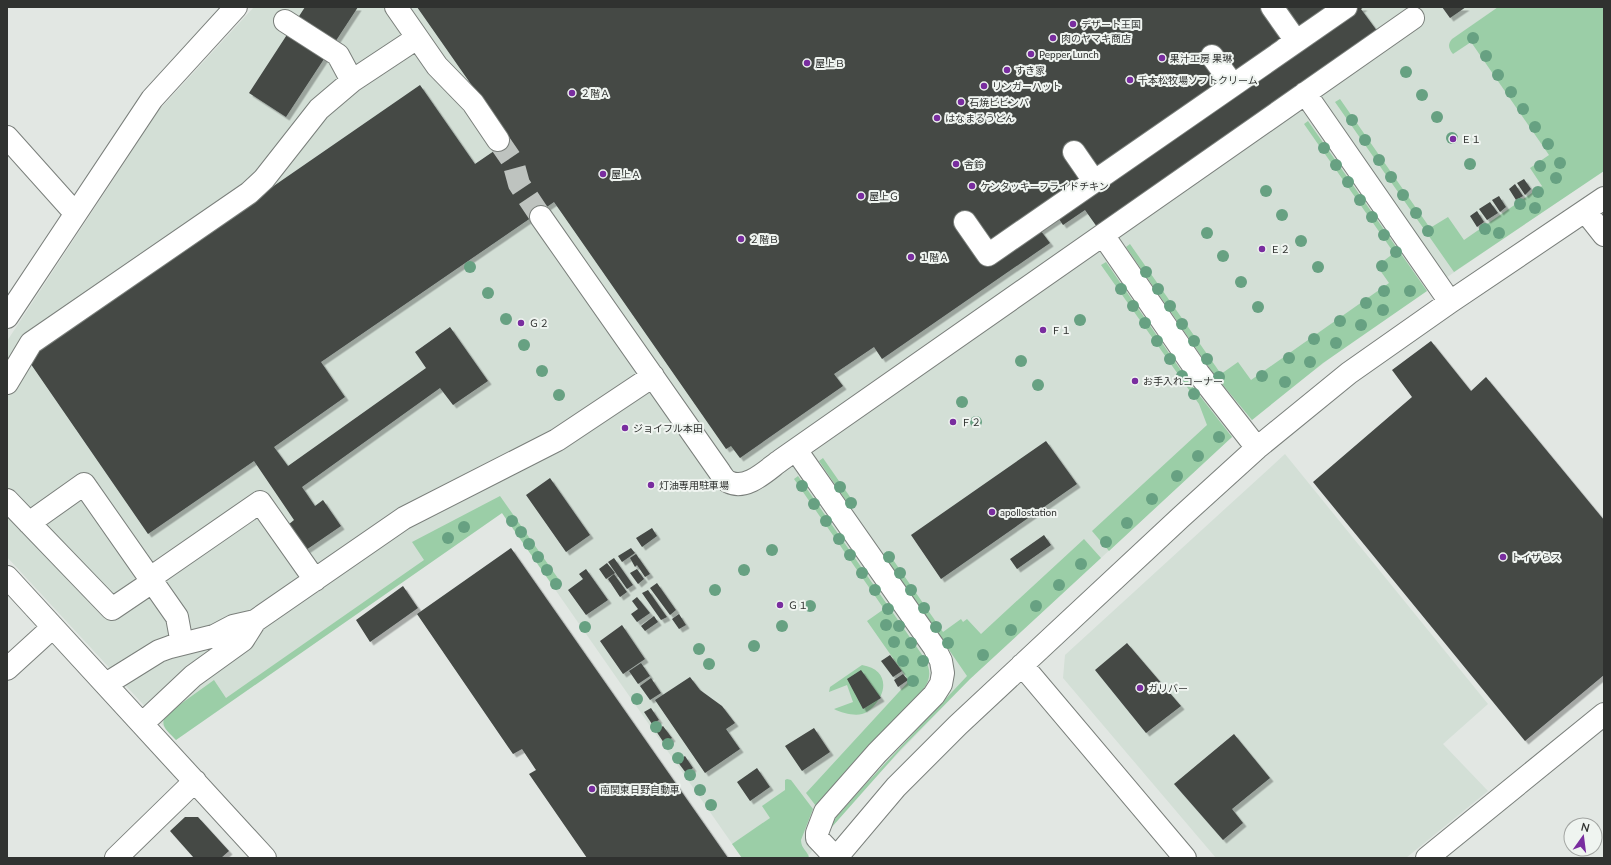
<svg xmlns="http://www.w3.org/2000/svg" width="1611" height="865" font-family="Lato,'Noto Sans JP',sans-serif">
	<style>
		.built { fill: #d3dfd6 }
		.green { fill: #9bcea7 }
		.building { fill: #444845; filter: url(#shadow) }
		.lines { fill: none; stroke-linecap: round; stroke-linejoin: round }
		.minor-tunnel { stroke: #bec3bf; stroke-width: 22; stroke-dasharray: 22 11; stroke-linecap: butt }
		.minor-casing { stroke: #7a7f7b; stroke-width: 24 }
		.minor { stroke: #fff; stroke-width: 22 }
		.tree { fill: #67a182 }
		.poi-dot { fill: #792d9f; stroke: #eff4f0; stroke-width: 1.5 }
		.labels { text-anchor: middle; stroke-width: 4; stroke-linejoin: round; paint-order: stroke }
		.poi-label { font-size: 10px; fill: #303230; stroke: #eff4f0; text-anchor: start }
	</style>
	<defs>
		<filter id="shadow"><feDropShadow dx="3.5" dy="3.5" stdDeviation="0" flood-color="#0004"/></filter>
	</defs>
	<rect width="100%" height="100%" fill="#e2e7e3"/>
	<path class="built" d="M254 7H1498L1471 26 1584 184 1356 339 1289 389 1232 437 970 679 865 788 819 842 809 855V858H742L502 513 176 740 7 557V341L159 110Z
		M1285 454 1488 704 1443 744 1488 791 1406 858H1216L1063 678 1065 655Z"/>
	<path class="green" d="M1498 7H1604V171L1454 272 1335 102 1340 99 1430 228 1448 217 1464 240 1542 186 1530 168 1549 155 1471 42 1453 54C1449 49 1447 45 1452 39Z
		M1308 121 1427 291 1323 363 1252 420 1213 373 1126 247 1130 244 1221 374 1238 362 1251 380 1389 283 1377 266 1394 253 1304 124Z
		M1106 262 1189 382 1232 437 1109 551 1092 531 1207 425 1199 404 1101 265Z
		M823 458 855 504 851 508 819 461Z
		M798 476 925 659C931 670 931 679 923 690L867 748 816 806 806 793 909 681 867 621 884 609 794 479Z
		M500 496 562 584 555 589 502 513 176 740C168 731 157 725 168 713L214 680 226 698 424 560 412 542Z
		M1084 539 1101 558 970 679 901 749 831 828 832 822 863 787 967 676 883 554 887 551 943 632 961 619 963 622 967 619 981 634Z
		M862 665C887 669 889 690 873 707 870 710 866 713 862 714 854 716 842 713 834 709L853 702 847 685 829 692 830 687Z
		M787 779 791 780 813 809 801 840C801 849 808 851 809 858H742L732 844 770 818 762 806 785 790V780Z"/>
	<path class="building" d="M305 7H358L286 117 249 93Z
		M417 7H1364L1361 9 1383 39 1102 234 1085 210 1063 225 1059 219 1041 231 1050 243 882 359 874 347 834 374 843 386 740 458 731 446 726 449 554 202 321 362 345 397 274 447 288 466 426 368 415 352 450 327 488 381 453 405 440 388 302 487 315 506 323 500 341 526 306 550 288 525 294 520 254 461 148 534 26 357 420 85 475 164 510 140Z
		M1442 7H1466L1450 18Z
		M1524 179 1531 189 1525 195 1517 183Z
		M1515 184 1523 196 1516 200 1509 189Z
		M1499 196 1506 207 1500 212 1492 200Z
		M1490 202 1498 213 1487 220 1479 209Z
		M1477 211 1484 222 1477 227 1470 216Z
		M1431 341 1471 391 1486 377 1604 520V675L1525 741 1313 482 1412 397 1392 370Z
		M1046 441 1077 484 941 579 911 535Z
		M550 478 590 535 566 552 526 495Z
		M652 528 657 536 642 547 636 538Z
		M1044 535 1051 545 1017 569 1010 559Z
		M511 548 728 858H587L529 774 536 770 522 749 513 754 417 614Z
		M631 548 635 553 622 562 618 556Z
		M636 554 650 574 645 577 637 565 635 567 630 558Z
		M614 558 633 585 627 589 608 562Z
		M607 563 615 573 606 579 599 569Z
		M586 569 608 600 586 615 568 590 583 579 579 574Z
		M637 569 644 579 638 584 630 573Z
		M614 574 627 592 620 597 608 579Z
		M657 583 676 610 670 615 650 588Z
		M403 586 418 608 370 642 356 620Z
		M648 590 667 617 661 620 642 593Z
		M637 597 650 613 637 622 631 614 638 609 632 601Z
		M679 614 686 625 679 629 672 619Z
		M654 616 658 622 645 631 641 626Z
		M622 625 645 659 623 674 600 641Z
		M1127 643 1181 706 1146 733 1095 670Z
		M890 655 902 671 893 677 881 661Z
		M641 663 650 676 638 684 629 671Z
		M861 670 881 698 863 709 847 679Z
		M903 674 908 680 898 687 894 680Z
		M690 677 700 690 722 706 735 723 726 729 740 749 705 773 655 700Z
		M651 678 661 693 650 700 640 686Z
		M651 708 659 720 652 724 644 712Z
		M663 726 672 738 664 743 656 731Z
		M814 728 830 752 802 771 785 746Z
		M1234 734 1270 778 1232 809 1243 823 1223 840 1174 784Z
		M685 756 693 768 686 773 677 761Z
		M757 768 770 787 750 801 737 782Z
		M185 817H198L229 851 221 858H194L170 831Z"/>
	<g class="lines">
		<path class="minor-tunnel" d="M498 140 513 162 519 184 541 217"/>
		<g class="minor-casing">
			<path id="minor" d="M396 7 437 66 473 103 498 140
				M1272 7 1296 41 1285 49
				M285 21 338 55 352 81
				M1212 56 1233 85
				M1305 93 1450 302
				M7 137 75 213
				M1074 152 1094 181
				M1585 211 1604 235
				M541 217 719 471C721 474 725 481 729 482 747 491 768 469 781 460L1413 18
				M965 222 988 255 1346 7
				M1103 235 1199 374 1257 448
				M7 317 152 99 236 7
				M7 383 31 343 249 193 264 179 319 109 352 81 417 38
				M796 450 934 647 941 661 943 673 941 684 934 695 877 753 825 812 817 833V838L836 858
				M7 500 112 609 152 582 156 574 260 502 315 580
				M29 523 84 484 177 617 182 644
				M7 577 265 858
				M1022 665 1185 858
				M7 669 53 627
				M106 684 159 651 170 647 214 636 233 626 255 621 404 518 557 440 653 376
				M142 724 193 676 243 640 255 621
				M116 858 195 781
				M836 858 896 787 958 725 1181 517 1257 448 1349 373 1450 302 1604 198
				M1427 858 1604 714"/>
		</g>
		<use href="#minor" class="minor"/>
	</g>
	<g class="tree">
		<circle cx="1473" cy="38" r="6"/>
		<circle cx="1486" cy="56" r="6"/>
		<circle cx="1406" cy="72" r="6"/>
		<circle cx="1498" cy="75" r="6"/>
		<circle cx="1511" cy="92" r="6"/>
		<circle cx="1422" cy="95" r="6"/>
		<circle cx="1523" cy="109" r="6"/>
		<circle cx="1437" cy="117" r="6"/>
		<circle cx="1352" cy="120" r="6"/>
		<circle cx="1535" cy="127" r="6"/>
		<circle cx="1452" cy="138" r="6"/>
		<circle cx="1365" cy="140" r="6"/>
		<circle cx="1548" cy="144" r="6"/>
		<circle cx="1324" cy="148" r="6"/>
		<circle cx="1379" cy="160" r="6"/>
		<circle cx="1560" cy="163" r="6"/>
		<circle cx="1470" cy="164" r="6"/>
		<circle cx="1336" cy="165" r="6"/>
		<circle cx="1540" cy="166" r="6"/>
		<circle cx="1391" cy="177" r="6"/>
		<circle cx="1556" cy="178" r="6"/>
		<circle cx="1348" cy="182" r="6"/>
		<circle cx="1266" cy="191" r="6"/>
		<circle cx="1538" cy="192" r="6"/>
		<circle cx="1403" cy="195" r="6"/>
		<circle cx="1360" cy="200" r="6"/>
		<circle cx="1520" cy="204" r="6"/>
		<circle cx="1535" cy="208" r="6"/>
		<circle cx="1416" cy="213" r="6"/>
		<circle cx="1282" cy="215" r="6"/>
		<circle cx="1372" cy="217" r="6"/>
		<circle cx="1485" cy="229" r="6"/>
		<circle cx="1428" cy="231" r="6"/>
		<circle cx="1207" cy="233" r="6"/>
		<circle cx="1499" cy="233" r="6"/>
		<circle cx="1384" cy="235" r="6"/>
		<circle cx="1301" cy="241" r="6"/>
		<circle cx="1396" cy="252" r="6"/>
		<circle cx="1223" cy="256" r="6"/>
		<circle cx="1382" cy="266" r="6"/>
		<circle cx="470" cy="267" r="6"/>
		<circle cx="1318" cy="267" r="6"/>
		<circle cx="1146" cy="272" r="6"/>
		<circle cx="1241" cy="282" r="6"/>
		<circle cx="1121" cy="289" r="6"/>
		<circle cx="1158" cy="289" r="6"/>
		<circle cx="1384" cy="291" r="6"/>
		<circle cx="1410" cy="291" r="6"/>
		<circle cx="488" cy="293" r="6"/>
		<circle cx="1366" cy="303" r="6"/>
		<circle cx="1133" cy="306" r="6"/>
		<circle cx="1170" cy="306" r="6"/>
		<circle cx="1258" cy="307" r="6"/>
		<circle cx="1383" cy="310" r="6"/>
		<circle cx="506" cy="319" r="6"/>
		<circle cx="1080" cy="320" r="6"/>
		<circle cx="1340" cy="321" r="6"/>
		<circle cx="1145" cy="323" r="6"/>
		<circle cx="1182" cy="324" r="6"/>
		<circle cx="1361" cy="325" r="6"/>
		<circle cx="1314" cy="339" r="6"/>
		<circle cx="1157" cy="341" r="6"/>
		<circle cx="1194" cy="341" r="6"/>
		<circle cx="1336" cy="343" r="6"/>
		<circle cx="524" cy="345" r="6"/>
		<circle cx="1289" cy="358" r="6"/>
		<circle cx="1170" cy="359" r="6"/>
		<circle cx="1207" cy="359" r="6"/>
		<circle cx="1021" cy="361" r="6"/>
		<circle cx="1310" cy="362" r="6"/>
		<circle cx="542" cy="371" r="6"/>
		<circle cx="1182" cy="376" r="6"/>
		<circle cx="1262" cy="376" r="6"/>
		<circle cx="1219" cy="377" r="6"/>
		<circle cx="1285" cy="382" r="6"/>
		<circle cx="1038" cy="385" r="6"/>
		<circle cx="1194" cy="394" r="6"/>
		<circle cx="559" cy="395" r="6"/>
		<circle cx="962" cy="402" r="6"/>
		<circle cx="976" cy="422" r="6"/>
		<circle cx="1219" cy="437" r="6"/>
		<circle cx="1198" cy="456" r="6"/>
		<circle cx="1177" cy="476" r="6"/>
		<circle cx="802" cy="486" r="6"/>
		<circle cx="840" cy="487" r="6"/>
		<circle cx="1152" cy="499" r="6"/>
		<circle cx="851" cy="503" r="6"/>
		<circle cx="814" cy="504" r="6"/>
		<circle cx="512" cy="521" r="6"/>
		<circle cx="826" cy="521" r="6"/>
		<circle cx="1127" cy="523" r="6"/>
		<circle cx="464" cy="527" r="6"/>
		<circle cx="521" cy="532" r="6"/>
		<circle cx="448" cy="538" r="6"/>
		<circle cx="839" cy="539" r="6"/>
		<circle cx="1106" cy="542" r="6"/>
		<circle cx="529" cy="544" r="6"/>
		<circle cx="772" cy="550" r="6"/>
		<circle cx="850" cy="555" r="6"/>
		<circle cx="538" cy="557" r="6"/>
		<circle cx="889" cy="557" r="6"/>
		<circle cx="1081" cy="564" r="6"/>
		<circle cx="547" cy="570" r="6"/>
		<circle cx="744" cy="570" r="6"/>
		<circle cx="862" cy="573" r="6"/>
		<circle cx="900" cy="573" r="6"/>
		<circle cx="556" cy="584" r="6"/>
		<circle cx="1059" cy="585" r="6"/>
		<circle cx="715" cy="590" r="6"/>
		<circle cx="875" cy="590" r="6"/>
		<circle cx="911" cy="590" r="6"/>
		<circle cx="810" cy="606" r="6"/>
		<circle cx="1036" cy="606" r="6"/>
		<circle cx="924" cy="608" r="6"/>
		<circle cx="888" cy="609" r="6"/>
		<circle cx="886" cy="625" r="6"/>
		<circle cx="782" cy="626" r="6"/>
		<circle cx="899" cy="626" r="6"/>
		<circle cx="585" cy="627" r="6"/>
		<circle cx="936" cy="627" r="6"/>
		<circle cx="1011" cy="630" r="6"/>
		<circle cx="894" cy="642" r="6"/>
		<circle cx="911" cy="643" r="6"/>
		<circle cx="948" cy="643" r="6"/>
		<circle cx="754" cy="646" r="6"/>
		<circle cx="699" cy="649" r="6"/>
		<circle cx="983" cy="655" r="6"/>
		<circle cx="903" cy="661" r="6"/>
		<circle cx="923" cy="661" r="6"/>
		<circle cx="709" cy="664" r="6"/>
		<circle cx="913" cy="681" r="6"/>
		<circle cx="637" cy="699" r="6"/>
		<circle cx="656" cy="727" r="6"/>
		<circle cx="668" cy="744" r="6"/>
		<circle cx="678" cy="758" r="6"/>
		<circle cx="690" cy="775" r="6"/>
		<circle cx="700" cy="790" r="6"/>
		<circle cx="711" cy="805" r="6"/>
	</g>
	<g class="poi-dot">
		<circle cx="1073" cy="24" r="4"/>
		<circle cx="1053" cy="38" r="4"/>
		<circle cx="1031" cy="54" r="4"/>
		<circle cx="1162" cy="58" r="4"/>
		<circle cx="807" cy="63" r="4"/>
		<circle cx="1007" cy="70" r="4"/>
		<circle cx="1130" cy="80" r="4"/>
		<circle cx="984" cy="86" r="4"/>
		<circle cx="572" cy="93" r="4"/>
		<circle cx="961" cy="102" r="4"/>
		<circle cx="937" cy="118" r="4"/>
		<circle cx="1453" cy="139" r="4"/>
		<circle cx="956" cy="164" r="4"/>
		<circle cx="603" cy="174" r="4"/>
		<circle cx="972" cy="186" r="4"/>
		<circle cx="861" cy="196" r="4"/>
		<circle cx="741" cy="239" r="4"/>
		<circle cx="1262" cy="249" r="4"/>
		<circle cx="911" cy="257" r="4"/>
		<circle cx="521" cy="323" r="4"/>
		<circle cx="1043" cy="330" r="4"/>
		<circle cx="1135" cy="381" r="4"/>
		<circle cx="953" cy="422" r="4"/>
		<circle cx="625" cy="428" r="4"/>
		<circle cx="651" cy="485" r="4"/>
		<circle cx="992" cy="512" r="4"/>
		<circle cx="1503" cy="557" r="4"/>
		<circle cx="780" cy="605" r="4"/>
		<circle cx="1140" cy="688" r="4"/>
		<circle cx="592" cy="789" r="4"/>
	</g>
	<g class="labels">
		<g class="poi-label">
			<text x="1081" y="28">デザート王国</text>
			<text x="1061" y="42">肉のヤマキ商店</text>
			<text x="1039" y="58">Pepper Lunch</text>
			<text x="1170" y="62">果汁工房 果琳</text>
			<text x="815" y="67">屋上Ｂ</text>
			<text x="1015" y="74">すき家</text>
			<text x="1138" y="84">千本松牧場ソフトクリーム</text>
			<text x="992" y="90">リンガーハット</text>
			<text x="580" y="97">２階Ａ</text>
			<text x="969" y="106">石焼ビビンパ</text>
			<text x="945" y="122">はなまるうどん</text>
			<text x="1461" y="143">Ｅ１</text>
			<text x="964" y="168">舎鈴</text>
			<text x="611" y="178">屋上Ａ</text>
			<text x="980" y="190">ケンタッキーフライドチキン</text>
			<text x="869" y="200">屋上Ｇ</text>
			<text x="749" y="243">２階Ｂ</text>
			<text x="1270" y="253">Ｅ２</text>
			<text x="919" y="261">１階Ａ</text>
			<text x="529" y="327">Ｇ２</text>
			<text x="1051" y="334">Ｆ１</text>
			<text x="1143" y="385">お手入れコーナー</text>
			<text x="961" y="426">Ｆ２</text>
			<text x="633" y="432">ジョイフル本田</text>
			<text x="659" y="489">灯油専用駐車場</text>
			<text x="1000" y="516">apollostation</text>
			<text x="1511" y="561">トイザらス</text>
			<text x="788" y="609">Ｇ１</text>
			<text x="1148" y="692">ガリバー</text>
			<text x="600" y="793">南関東日野自動車</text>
		</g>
	</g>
	<rect width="1611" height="865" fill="none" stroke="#303230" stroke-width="16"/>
	<g transform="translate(1583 837) rotate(14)"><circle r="19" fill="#eff4f0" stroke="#a3a6a3"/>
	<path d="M0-3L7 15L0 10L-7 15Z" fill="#792d9f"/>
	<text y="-6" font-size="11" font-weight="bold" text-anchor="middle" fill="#303230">N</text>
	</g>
</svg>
